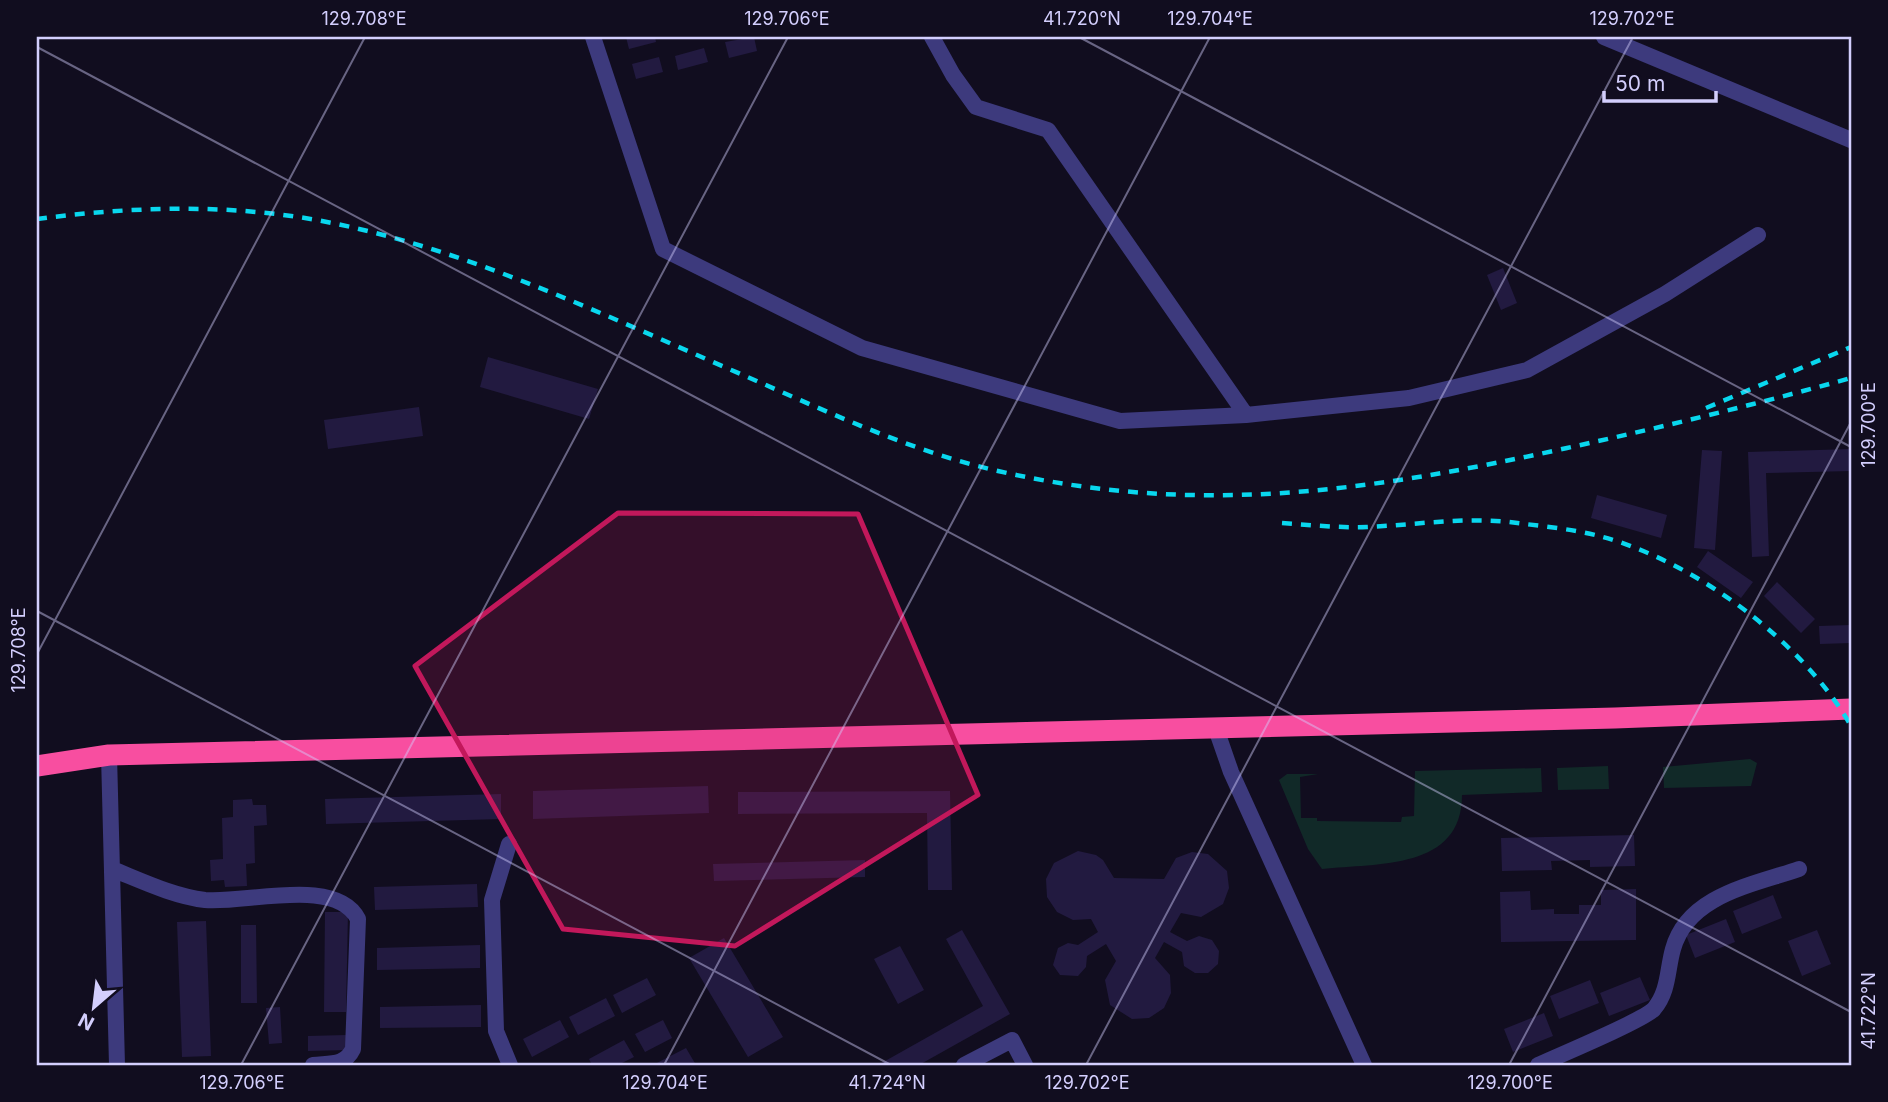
<svg xmlns="http://www.w3.org/2000/svg" width="1888" height="1102" font-family="Inter,sans-serif">
	<style>
		.green { fill: #112928 }
		.building { fill: #221a40 }
		.lines { fill: none; stroke-linecap: round; stroke-linejoin: round }
		.minor { stroke: #3d3a7d; stroke-width: 16 }
		.highway { stroke: #f84ea0; stroke-width: 21 }
		.rail { stroke: #09d7ee; stroke-width: 4.5; stroke-dasharray: 10 9; stroke-linecap: butt }
		.marked { fill: #c2185b; fill-opacity: 0.2; stroke: #c2185b; stroke-width: 5; stroke-linejoin: round }
		.ticks { fill: none; stroke: #d3cefd; stroke-width: 2; stroke-opacity: 0.45 }
		.neatline { fill: none; stroke: #d3cefd; stroke-width: 2.5 }
		.ticks-label { font-size: 18px; text-anchor: middle; fill: #d3cefd }
	</style>
	<rect width="100%" height="100%" fill="#110d1f"/>
	<path class="green" d="M1750 759 1757 763 1751 786 1664 788 1663 767Z
		M1608 766 1609 789 1558 790 1557 768Z
		M1541 768 1542 792 1462 795C1462 870 1378 863 1322 869L1308 849 1279 780 1287 774H1318L1300 777 1301 818H1317V821L1401 822 1402 817 1414 816 1415 771Z"/>
	<path class="building" d="M626 37H655L656 42 629 49Z
		M754 37 757 51 729 58 725 42Z
		M704 48 708 62 678 70 675 56Z
		M659 57 663 72 636 79 632 64Z
		M1503 268 1517 303 1501 310 1487 275Z
		M488 357 598 389 589 419 480 387Z
		M419 407 423 436 328 449 324 420Z
		M1851 449V471L1766 473 1769 556 1752 557 1748 452Z
		M1702 450 1722 451 1715 550 1694 548Z
		M1597 495 1667 515 1661 538 1591 518Z
		M1708 551 1753 582 1741 598 1697 567Z
		M1777 582 1815 619 1801 633 1764 596Z
		M1851 625V643L1820 644 1819 626Z
		M708 786 709 813 533 819V791Z
		M950 791 952 890H928L927 813 738 814V792Z
		M501 794V819L326 824 325 799Z
		M252 799 253 805H266L267 825 254 826 255 863 246 864 247 886 225 887 224 880 211 881 210 860 223 859 222 818 233 817V800Z
		M1634 835 1635 866 1590 867V860L1551 861 1552 870 1502 871 1501 838Z
		M1078 851 1096 855 1103 860 1114 878 1164 879 1176 858 1192 852 1208 854 1227 871 1229 888 1223 904 1201 917 1181 913 1170 932 1187 941 1199 936 1212 940 1219 951 1218 964 1208 973H1195L1184 966 1182 952 1164 942 1155 958 1170 975 1171 993 1164 1008 1149 1018 1132 1019 1110 1005 1105 980 1116 961 1106 944 1087 956 1086 967 1078 976 1060 975 1053 965 1058 948 1068 943 1078 945 1098 932 1091 919 1073 920 1057 912 1047 897 1046 879 1054 863Z
		M865 860V877L714 881 713 864Z
		M477 884 478 907 375 910 374 887Z
		M1636 889V940L1501 942 1500 892 1530 891 1531 910 1554 909V914H1579V905H1601V890Z
		M1773 895 1782 918 1742 934 1733 911Z
		M325 912H348L346 1012H324Z
		M1726 919 1735 942 1695 958 1686 935Z
		M206 921 211 1056 182 1057 177 922Z
		M241 925H256L257 1003H241Z
		M962 930 1010 1014 919 1065H878L983 1006 946 939Z
		M1817 930 1831 964 1802 976 1788 941Z
		M724 938 783 1037 748 1057 689 958Z
		M480 945V968L377 970V948Z
		M900 946 924 990 898 1004 874 959Z
		M1640 977 1650 1000 1609 1016 1600 993Z
		M647 978 656 995 622 1013 613 995Z
		M1590 980 1599 1003 1559 1019 1550 996Z
		M606 998 615 1016 578 1035 569 1017Z
		M481 1005V1027L380 1028V1007Z
		M280 1007 282 1043 269 1044 266 1008Z
		M1544 1013 1553 1036 1513 1052 1504 1029Z
		M560 1020 569 1037 532 1057 523 1039Z
		M663 1020 672 1038 645 1052 635 1034Z
		M346 1035 347 1050 308 1051V1036Z
		M624 1040 634 1057 618 1065H592L589 1059Z
		M686 1048 696 1065H653Z"/>
	<g class="lines">
		<path class="minor" d="M593 37 663 249 862 348 1120 421 1246 415 1409 398 1527 370 1665 294 1758 235
			M932 37 953 75 976 107 1048 130 1246 415
			M1604 37 1851 140
			M1215 726 1231 772 1364 1065
			M109 755 117 1065
			M509 844 492 900 496 1031 510 1065
			M112 869C142 881 173 896 205 900 245 904 336 876 358 919L353 1049C345 1066 330 1063 313 1065
			M964 1065 1012 1040 1025 1065
			M1538 1065C1558 1056 1644 1020 1654 1009 1669 991 1667 970 1673 949 1688 895 1753 885 1799 869"/>
		<path class="highway" d="M37 766 109 755 1615 718 1851 709"/>
		<path class="rail" d="M37 219C136 206 238 203 337 224 479 254 610 318 743 375 826 411 910 451 998 471 1199 517 1370 491 1567 448 1663 427 1757 404 1851 378
			M1706 408 1851 347
			M1282 523C1310 525 1338 528 1367 527 1414 525 1461 517 1509 522 1540 526 1574 529 1603 537 1697 563 1803 642 1851 726"/>
	</g>
	<path class="marked" d="M618 513 858 514 978 795 735 946 563 929 415 666Z"/>
	<path class="ticks" d="M1079 37 1851 447M37 47 1851 1012M37 611 891 1065M37 654 365 37M241 1065 788 37M664 1065 1210 37M1086 1065 1633 37M1509 1065 1851 422"/>
	<rect width="1888" height="1102" fill="none" stroke="#110d1f" stroke-width="77"/>
	<g transform="translate(94 1007) rotate(208)" stroke="#110d1f" stroke-width="5" paint-order="stroke">
	<path d="M0-5L12 26L0 18L-12 26Z" fill="#d3cefd"/>
	<text y="-10" font-size="19" font-weight="bold" text-anchor="middle" fill="#d3cefd">N</text>
	</g>
	<path d="M1604 91v10h112v-10" fill="none" stroke="#d3cefd" stroke-width="3.5"/>
	<text x="1615" y="91" font-size="21" fill="#d3cefd" stroke="#110d1f" stroke-width="5" paint-order="stroke">50 m</text>
	<rect x="38" y="38" width="1812" height="1026" class="neatline"/>
	<g class="ticks-label">
		<text x="364" y="25">129.708°E</text>
		<text x="787" y="25">129.706°E</text>
		<text x="1082" y="25">41.720°N</text>
		<text x="1210" y="25">129.704°E</text>
		<text x="1632" y="25">129.702°E</text>
		<text transform="translate(1869 425) rotate(-90)" y="6">129.700°E</text>
		<text transform="translate(19 650) rotate(-90)" y="6">129.708°E</text>
		<text transform="translate(1869 1011) rotate(-90)" y="6">41.722°N</text>
		<text x="242" y="1089">129.706°E</text>
		<text x="665" y="1089">129.704°E</text>
		<text x="887" y="1089">41.724°N</text>
		<text x="1087" y="1089">129.702°E</text>
		<text x="1510" y="1089">129.700°E</text>
	</g>
</svg>
